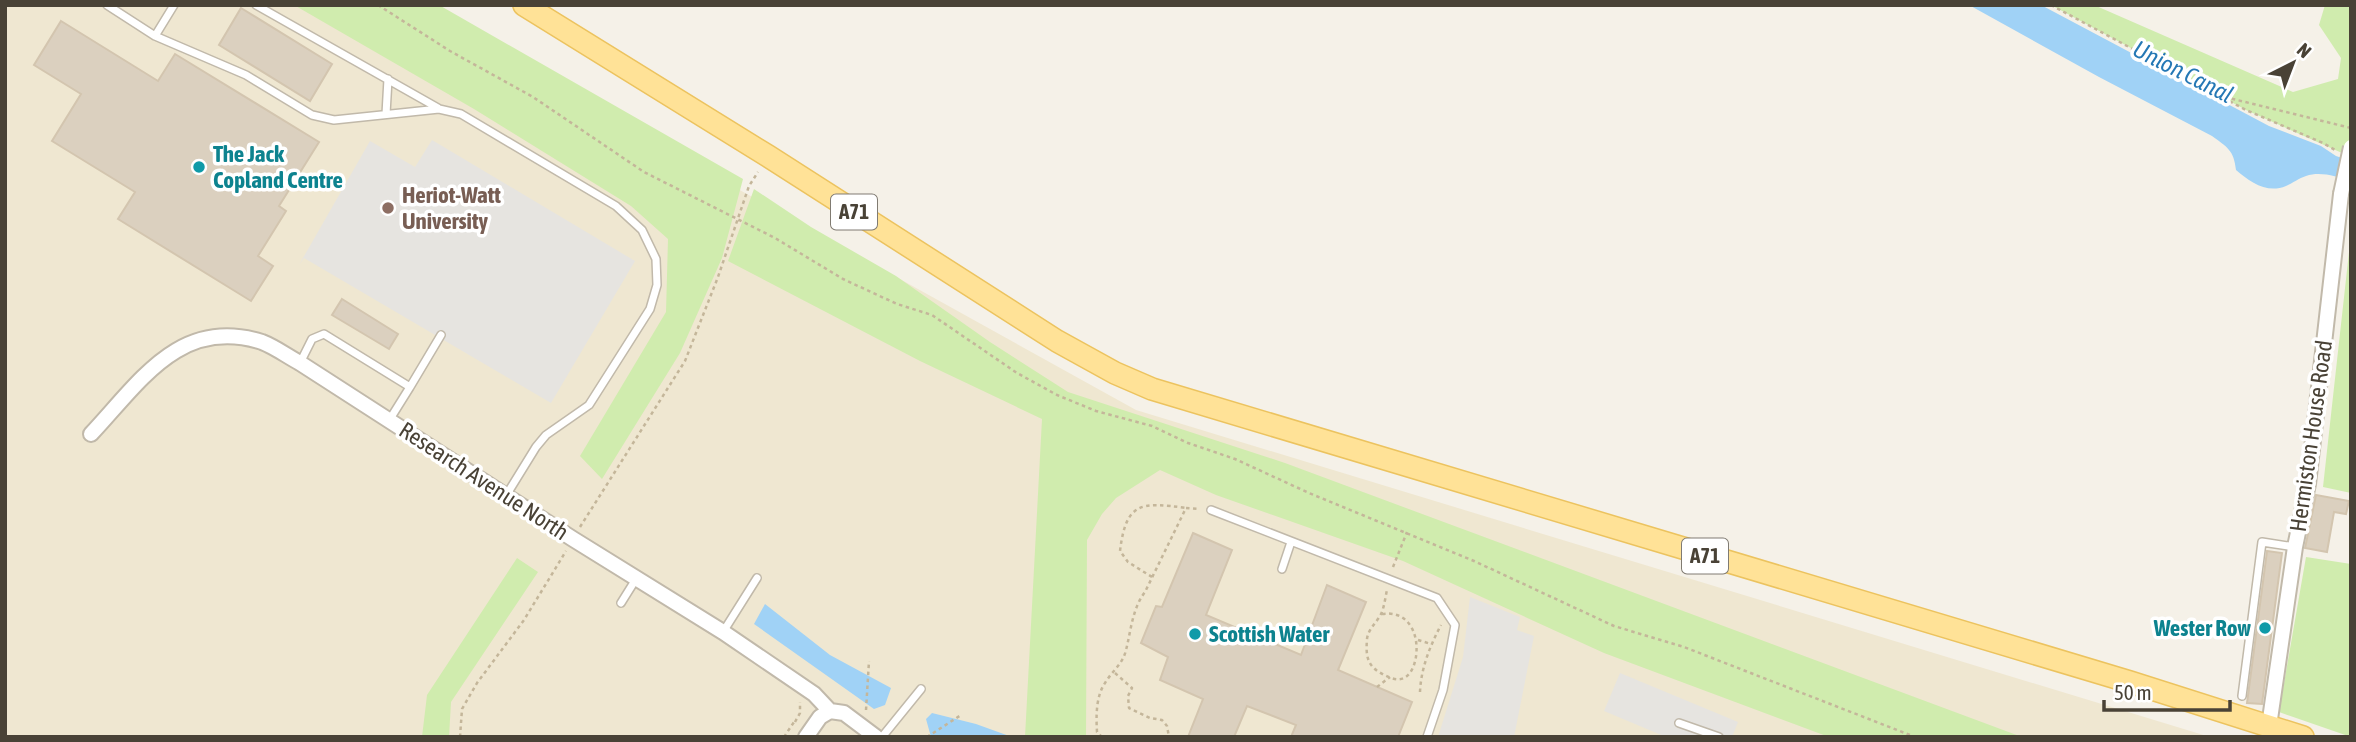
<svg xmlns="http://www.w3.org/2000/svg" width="2356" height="742" font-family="'Asap Condensed',sans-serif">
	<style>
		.education { fill: #efe7d1 }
		.green { fill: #d0ecae }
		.parking { fill: #e6e4e0 }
		.water { fill: #a0d2f6 }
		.building { fill: #dbd0bf; stroke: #d3c5af; stroke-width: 2 }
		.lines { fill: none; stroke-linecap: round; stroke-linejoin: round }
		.service-casing { stroke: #c1b9aa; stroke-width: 10 }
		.minor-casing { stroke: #c1b9aa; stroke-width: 18 }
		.primary-casing { stroke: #ecc35f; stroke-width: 24 }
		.path { stroke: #c4b69a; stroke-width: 2.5; stroke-dasharray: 3.5 3.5; stroke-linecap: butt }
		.service { stroke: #fff; stroke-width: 7 }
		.minor { stroke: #fff; stroke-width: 14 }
		.primary { stroke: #ffe297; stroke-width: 21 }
		.minor-bridge-casing { stroke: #c1b9aa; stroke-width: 18; stroke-linecap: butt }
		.minor-bridge { stroke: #fff; stroke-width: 14 }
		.culture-dot { fill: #0f9aa8; stroke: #fff; stroke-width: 2.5 }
		.education-dot { fill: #8d6e63; stroke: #fff; stroke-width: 2.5 }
		.labels { text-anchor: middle; stroke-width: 7; stroke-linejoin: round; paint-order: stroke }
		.shield { fill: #fff; stroke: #807b72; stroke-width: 2 }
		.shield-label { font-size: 21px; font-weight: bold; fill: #494236 }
		.culture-label { font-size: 23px; font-weight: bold; fill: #0d838f; stroke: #fff; text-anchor: start }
		.education-label { font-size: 23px; font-weight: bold; fill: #785e54; stroke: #fff; text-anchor: start }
		.street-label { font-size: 23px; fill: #494236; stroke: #fff }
		.water-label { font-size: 24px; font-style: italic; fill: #2578b5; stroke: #fff }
	</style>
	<rect width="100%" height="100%" fill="#f5f1e8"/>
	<path class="education" d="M5 5H406L1136 410 2210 737H5Z"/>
	<path class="green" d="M294 5H439L743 179 722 258 680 353 602 479 580 456 666 312 668 239 631 206 474 109Z
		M2051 5H2094L2293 92 2338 79 2341 58 2319 25 2325 5H2351V157L2246 110Z
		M754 189 811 227 896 276 990 342 1068 392 1285 463 2022 737H1829L1604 653 1403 561 1216 495 1160 470 1116 498 1102 514 1087 540 1086 737H1025L1042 419 920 361 728 261Z
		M2351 234V493L2323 487Z
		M2306 557 2351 564V737L2279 712Z
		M517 558 538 572 451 702 449 737H422L427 695Z"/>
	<path class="parking" d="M432 140 635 261 551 403 304 258 299 265 370 141 415 167Z
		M1470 597 1520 617 1517 630 1534 636 1514 737H1438L1463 657Z
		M1620 673 1738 722 1732 737H1666L1604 711Z"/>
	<path class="water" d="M1969 5H2041L2269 126 2321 146 2336 156 2351 161V180C2336 177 2321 171 2306 176 2299 178 2293 183 2286 186 2267 194 2250 182 2236 170 2234 150 2227 147 2212 136L2099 77Z
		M765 604 830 655 891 688 885 705 874 709 754 624Z
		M932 713 976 724 1012 737H931L926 719Z"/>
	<path class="building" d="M241 8 332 64 310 101 219 45Z
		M61 21 158 81 175 54 319 142 279 206 286 211 258 256 273 266 251 301 118 219 135 192 52 141 81 94 34 65Z
		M342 299 398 334 389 349 332 315Z
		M2316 495 2349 501 2346 514 2334 512 2327 552 2305 548Z
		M1193 533 1232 550 1206 615 1301 655 1327 585 1366 602 1338 670 1412 702 1398 737H1291L1296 725 1247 706 1234 737H1188L1203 699 1160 680 1168 657 1141 643 1156 606 1162 607Z
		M2267 551 2282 553 2262 704 2247 703Z"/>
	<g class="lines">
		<g class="service-casing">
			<path id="service" d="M107 5 155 36 246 75 312 115 334 120 439 109 461 114 616 206 642 230 656 259 657 285 650 309 589 405 546 435 536 447 507 494
				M256 5 438 108
				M155 36 174 5
				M386 114 388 79
				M300 363 312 339 324 334 410 387 390 419
				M410 387 441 335
				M1211 510 1437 598 1455 625 1443 690 1427 737
				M1282 569 1291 542
				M621 603 636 579
				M723 632 757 578
				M2242 696 2262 542 2295 547
				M1679 723 1719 737
				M882 737 921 689"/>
		</g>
		<g class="minor-casing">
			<path id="minor" d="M91 434C140 382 180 316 262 342 275 347 287 356 300 363L573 539 723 632 814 694 830 711 844 713 876 737
				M2269 726 2295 547 2308 484 2341 194
				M806 737 820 717 830 711"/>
		</g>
		<g class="primary-casing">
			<path id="primary" d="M524 5 768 156 1057 341 1115 373 1152 389 2130 682 2303 737"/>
		</g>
		<path class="path" d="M378 5 450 51 533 97 644 172 775 238 843 279 897 304 932 315 1017 373 1057 395 1096 411 1152 426 1188 443 1235 459 1309 493 1474 561 1614 626 1684 647 1915 737
			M2051 5 2246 110 2323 143 2335 150
			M2225 97 2351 128
			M580 527 685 361 718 277 749 186 758 172
			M1393 567 1407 532
			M1152 577 1128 562 1120 551C1126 501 1142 502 1186 508
			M1382 614C1424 608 1423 669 1404 678 1396 682 1386 676 1379 672 1366 664 1366 653 1367 639 1368 630 1375 624 1380 616 1384 609 1385 599 1387 590
			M1418 640 1431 644
			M1115 673 1132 688 1128 696 1129 708 1150 718 1162 720 1167 726 1169 737
			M1377 687 1390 677
			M1420 692C1421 668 1430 646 1441 625
			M866 710 869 661
			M795 722 800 713V702
			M460 737 462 709 477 683 524 620 566 551
			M784 737 794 722
			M927 737 961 715
			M1102 737 1097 732C1096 716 1096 696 1105 683 1112 671 1123 664 1126 650 1131 631 1132 609 1145 592L1186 508 1200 509"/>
		<use href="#service" class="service"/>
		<use href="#minor" class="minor"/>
		<use href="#primary" class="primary"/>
		<g class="minor-bridge-casing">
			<path id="minor-bridge" d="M2341 194 2351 147"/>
		</g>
		<use href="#minor-bridge" class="minor-bridge"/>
	</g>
	<g class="culture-dot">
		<circle cx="199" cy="167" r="7"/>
		<circle cx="2265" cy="628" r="7"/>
		<circle cx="1195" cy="634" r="7"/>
	</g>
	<circle class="education-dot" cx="388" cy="208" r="7"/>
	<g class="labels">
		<g class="shield">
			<rect x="831" y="194.5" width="46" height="35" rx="5"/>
			<rect x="1682" y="538.5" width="46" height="35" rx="5"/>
		</g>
		<g class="shield-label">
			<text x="854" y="219">A71</text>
			<text x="1705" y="563">A71</text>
		</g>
		<g class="culture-label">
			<text x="213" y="162">The Jack<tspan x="213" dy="26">Copland Centre</tspan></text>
			<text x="2251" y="636" text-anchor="end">Wester Row</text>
			<text x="1209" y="642">Scottish Water</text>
		</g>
		<g class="education-label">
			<text x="402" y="203">Heriot-Watt<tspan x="402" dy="26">University</tspan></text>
		</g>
		<g class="street-label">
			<text transform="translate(2311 436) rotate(-82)" y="8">Hermiston House Road</text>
			<text transform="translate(484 481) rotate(33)" y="8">Research Avenue North</text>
		</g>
		<g class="water-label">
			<text transform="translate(2183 72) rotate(27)" y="8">Union Canal</text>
		</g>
	</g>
	<rect width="2356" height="742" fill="none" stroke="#494236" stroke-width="14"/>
	<g transform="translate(2293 63) rotate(42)" stroke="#ffffff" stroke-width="5" paint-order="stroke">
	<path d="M0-5L12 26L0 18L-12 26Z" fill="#494236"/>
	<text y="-10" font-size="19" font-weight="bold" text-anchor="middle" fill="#494236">N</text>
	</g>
	<path d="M2104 700v10h126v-10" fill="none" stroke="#494236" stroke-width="3.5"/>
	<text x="2114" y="700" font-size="21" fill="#494236" stroke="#ffffff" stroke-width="5" paint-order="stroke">50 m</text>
</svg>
